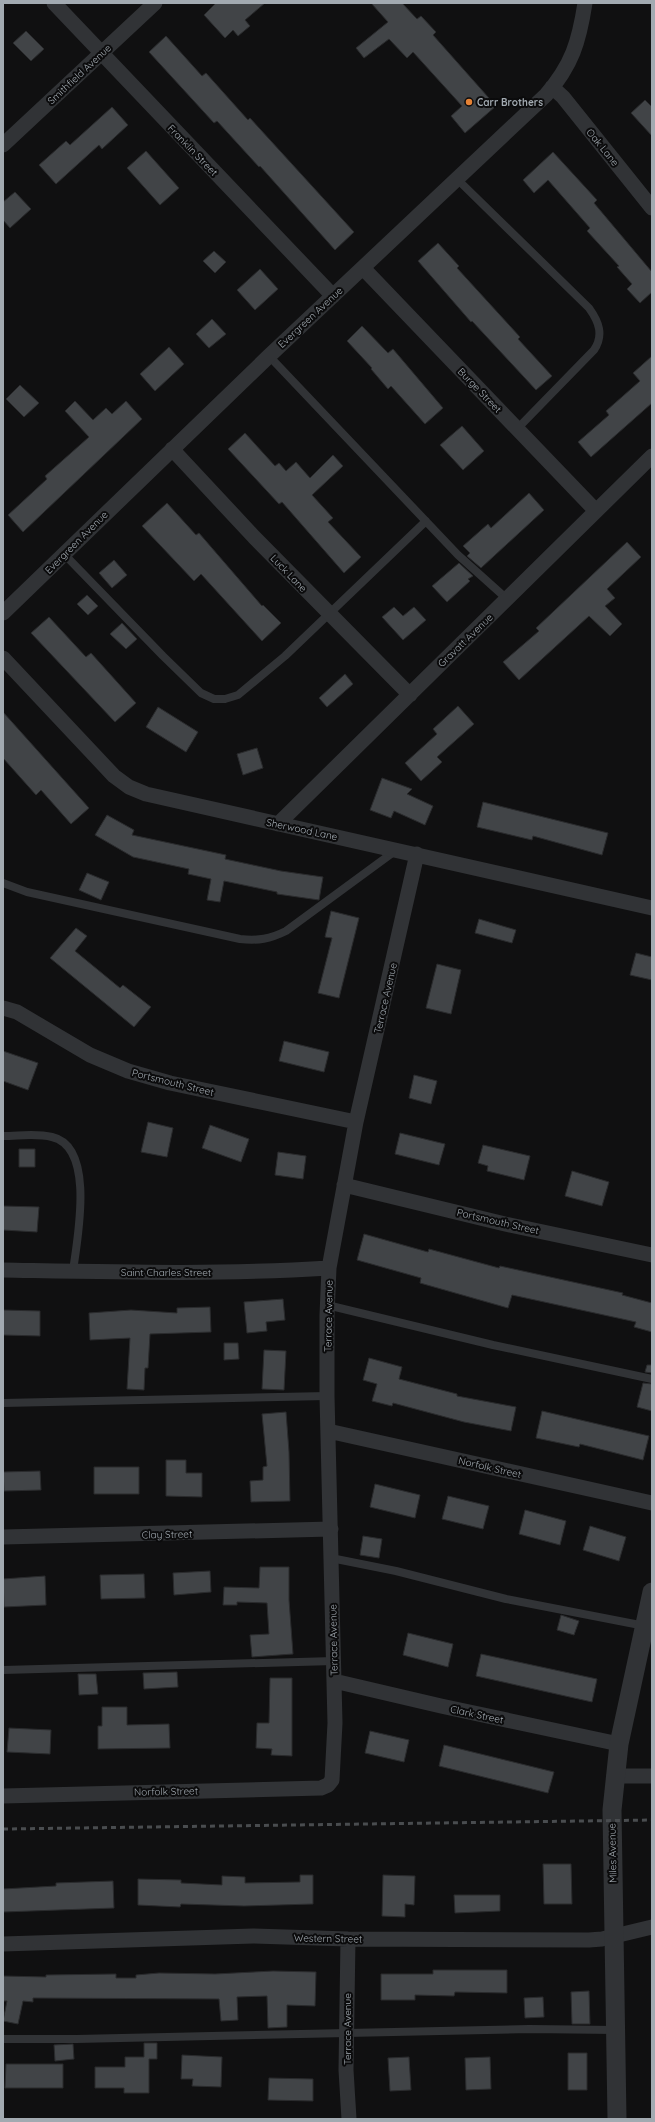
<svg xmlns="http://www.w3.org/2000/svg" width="655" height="2122" font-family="Quicksand,sans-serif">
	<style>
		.building { fill: #414447; stroke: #2a2b2d }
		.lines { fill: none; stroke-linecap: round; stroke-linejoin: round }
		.service { stroke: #313336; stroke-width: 8 }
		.minor { stroke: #313336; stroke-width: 15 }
		.tertiary { stroke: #313336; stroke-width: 19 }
		.rail { stroke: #494c4f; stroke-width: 3; stroke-dasharray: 5 4; stroke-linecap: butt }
		.poi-dot { fill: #e58235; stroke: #0b0b0c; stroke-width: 1.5 }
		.labels { text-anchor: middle; stroke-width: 4; stroke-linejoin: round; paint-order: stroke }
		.street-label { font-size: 10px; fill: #a2aab1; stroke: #0b0b0c }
		.poi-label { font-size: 10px; font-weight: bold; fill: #a2aab1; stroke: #0b0b0c; text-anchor: start }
	</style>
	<rect width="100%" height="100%" fill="#101011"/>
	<path class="building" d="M216 3H265L245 20 250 26 238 36 233 30 225 38 204 15Z
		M371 3H402L417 19 421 16 436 32 433 35 496 106 465 133 451 116 462 106 413 52 407 58 389 39 364 58 356 48 388 22Z
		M26 31 44 49 31 61 13 43Z
		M166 36 202 76 206 73 248 120 250 118 354 232 335 250 260 166 259 167 217 121 214 123 149 52Z
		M645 100 652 107V136L631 113Z
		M112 107 128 125 102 149 99 145 56 184 39 165 66 141 70 145Z
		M146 151 179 188 160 205 127 168Z
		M553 152 597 200 594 203 652 272V292L640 303 627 289 632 284 617 267 619 266 587 231 590 228 548 180 534 193 523 180Z
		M15 192 31 209 10 228 3 220V202Z
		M438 243 459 266 457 268 520 337 518 339 552 376 536 390 472 321 471 322 418 261Z
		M214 251 226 262 215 273 203 261Z
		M260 269 278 289 255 310 237 290Z
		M212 319 226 334 209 348 196 334Z
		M362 326 388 353 393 349 443 408 425 424 391 386 388 389 371 369 372 368 347 341Z
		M169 347 184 364 155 391 140 374Z
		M652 356V403L591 457 578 442 609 415 606 411 640 381 633 373Z
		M20 385 39 403 24 417 6 399Z
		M75 401 93 420 106 408 112 414 126 401 142 419 23 532 8 515 47 479 45 476 89 437 65 411Z
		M462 426 484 451 463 470 440 445Z
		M245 433 275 466 279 463 286 471 296 462 310 478 333 455 343 466 312 495 333 518 328 522 361 557 344 573 282 502 279 504 228 449Z
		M529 493 544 510 481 568 467 556 470 553 463 546 488 524 491 528Z
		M167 503 196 535 199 533 262 606 263 605 281 623 262 641 201 574 194 581 142 526Z
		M627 542 641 557 607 589 615 598 605 606 622 624 610 636 589 616 519 680 503 662 539 631 536 628Z
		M114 560 127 575 112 588 99 573Z
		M459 563 473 576 468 579 470 581 447 602 432 586Z
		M87 595 98 606 88 615 77 604Z
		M394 607 403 616 414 607 426 620 403 640 382 617Z
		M49 617 86 657 91 653 136 703 115 722 31 633Z
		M122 623 137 639 126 649 110 634Z
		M345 674 353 684 327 707 319 698Z
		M458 706 474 724 437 757 442 762 421 781 405 763 437 734 433 729Z
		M158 707 198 732 186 752 146 727Z
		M3 712 89 808 71 824 41 790 36 795 3 758Z
		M257 748 263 768 243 775 237 754Z
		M382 778 412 789 407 794 433 806 425 825 394 811 391 818 370 810Z
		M483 802 608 833 602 855 533 836 532 840 477 827Z
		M107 815 134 830 132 835 226 855 225 859 281 871 323 877 319 900 277 894V892L224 881 220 902 207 900 211 879 188 874 189 869 133 857 95 835Z
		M87 873 109 882 101 900 79 890Z
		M331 911 359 918 339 998 318 993 332 938 325 937Z
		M479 919 516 930 512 943 475 933Z
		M76 928 87 936 75 951 120 988 123 985 151 1007 134 1027 50 958Z
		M636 953 652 957V980L630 975Z
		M437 964 461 970 451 1014 426 1008Z
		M284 1041 329 1052 324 1072 279 1061Z
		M3 1051 38 1063 28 1090 3 1081Z
		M414 1075 437 1081 431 1104 409 1098Z
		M148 1122 173 1128 167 1157 141 1152Z
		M210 1125 249 1139 241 1162 202 1148Z
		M400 1133 445 1144 439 1165 395 1154Z
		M483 1145 530 1156 524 1180 487 1171 488 1166 478 1163Z
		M19 1149H35V1167H19Z
		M278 1152 306 1156 303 1179 275 1175Z
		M572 1171 609 1182 602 1206 565 1196Z
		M3 1206 39 1207 37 1232 3 1230Z
		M364 1234 428 1252 429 1249 499 1268 500 1266 623 1293 622 1295 652 1303V1332L634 1327 636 1322 512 1295 508 1308 420 1283 421 1278 357 1260Z
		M283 1299 285 1320 266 1322 267 1331 247 1333 244 1302Z
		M210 1307 211 1332 150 1334 148 1368H145L144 1390 127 1389 130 1338 90 1340 89 1313 131 1310 177 1313V1308Z
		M3 1310 40 1311V1336L3 1335Z
		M224 1343H238L239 1359 224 1360Z
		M264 1350 286 1351 284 1390 262 1389Z
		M369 1358 402 1367 399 1379 457 1394V1396L516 1407 511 1431 464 1422 393 1403 392 1406 372 1401 377 1384 363 1380Z
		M647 1365H652V1373L645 1372Z
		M643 1383 652 1384V1411L637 1407Z
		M542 1411 649 1436 643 1460 580 1444 579 1447 536 1438Z
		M286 1412 289 1452 290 1501 251 1502 250 1481 263 1480V1467L267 1466 262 1414Z
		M166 1460H186V1473H202V1497L166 1496Z
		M94 1467H139V1494H94Z
		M40 1471 41 1490 4 1491 3 1472Z
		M375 1484 420 1495 415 1518 370 1507Z
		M448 1496 489 1506 483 1529 442 1519Z
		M525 1510 566 1521 560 1545 519 1534Z
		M590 1526 626 1537 619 1561 583 1550Z
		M363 1536 382 1539 379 1558 360 1555Z
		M260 1567H289V1600L293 1654 252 1657 250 1635 269 1634 267 1603 237 1602V1605H223L224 1587 259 1588Z
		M210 1571 211 1592 174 1595 173 1573Z
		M144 1574 145 1598 101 1599 100 1575Z
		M45 1576 46 1605 4 1607 3 1579Z
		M561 1615 579 1621 574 1635 557 1630Z
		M408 1633 453 1644 448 1667 403 1655Z
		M481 1654 597 1679 592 1702 476 1676Z
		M177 1672 178 1687 144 1689 143 1673Z
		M78 1674H96L98 1694 79 1695Z
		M270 1678H292V1756L271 1755 272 1749 256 1748 257 1723H269Z
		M102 1707H127V1725L169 1724 170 1748 98 1749V1726H102Z
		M9 1728 51 1730 50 1754 7 1752Z
		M370 1731 409 1740 404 1762 365 1753Z
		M444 1745 554 1772 548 1793 439 1766Z
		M543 1864H571L572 1904H544Z
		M300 1875H313V1904L244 1906 181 1904 180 1907 138 1905V1879L181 1880V1883L222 1885V1876L245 1877V1883L300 1882Z
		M383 1875 415 1876 414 1905 405 1904V1917L382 1916Z
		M113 1881 114 1908 3 1912V1889L56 1886V1883Z
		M454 1895H500V1911L455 1913Z
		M433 1970H507V1993L455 1992 454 1996 415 1995V2000H381V1974H433Z
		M273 1971 316 1972 315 2006 287 2005V2027L268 2028 267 1996 237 1997 238 2020 221 2021 219 1999 33 1998V2002L23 2001 18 2024 3 2021 7 2001H3V1976L46 1977V1975L116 1974V1978H136V1975L159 1973 215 1974Z
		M589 1991 590 2024H572L571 1992Z
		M543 1997 544 2017 525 2018 524 1998Z
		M144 2043H157V2059H149V2093H124V2088H95V2067H125V2057H144Z
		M73 2044 74 2059 55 2061 54 2045Z
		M568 2053H587V2090H568Z
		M182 2055 222 2057 221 2087 192 2086 193 2079H181Z
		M409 2057 411 2090 390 2091 388 2058Z
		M490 2057 491 2089 466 2090 465 2058Z
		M6 2064H63V2088H5Z
		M269 2078 313 2079V2101L268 2100Z"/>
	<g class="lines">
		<path class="service" d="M457 179 589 308C599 322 604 335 594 350L517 429
			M269 356 458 555 507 599
			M64 554 163 656 201 693 214 699H225L238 695 285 656 426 521
			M3 883 27 892 240 939C258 941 270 939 286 931L395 851
			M3 1136C19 1136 36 1133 52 1137 96 1147 77 1240 73 1271
			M327 1305 493 1345 652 1379
			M3 1403 327 1396
			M331 1558 396 1571 506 1599 645 1626
			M3 1670 334 1661
			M3 2039H76L529 2029 616 2030"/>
		<path class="minor" d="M54 3 333 296
			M552 87 563 97 652 208
			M3 145 155 3
			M363 268 596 511
			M172 449 254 537 410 695
			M3 613 269 356 546 95C572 65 579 42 585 3
			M3 658 114 776 129 787 146 794 652 908
			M278 824 652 456
			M3 1008 17 1012 90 1055 128 1071 170 1083 356 1122
			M344 1185 505 1224 652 1255
			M3 1270C112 1272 221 1275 329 1268
			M328 1431 652 1503
			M3 1537 331 1529
			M334 1681 441 1706 619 1744
			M614 1776H652
			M3 1796 321 1788 328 1785 332 1780 335 1723 327 1396V1315L329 1268 356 1122 417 854
			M348 1939 346 2070 349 2119
			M3 1944 253 1936 348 1939 589 1940 602 1939 652 1927"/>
		<path class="tertiary" d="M617 2119 612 1810 619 1744 652 1592"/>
		<path class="rail" d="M3 1829 652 1820"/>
	</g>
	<circle class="poi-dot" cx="469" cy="102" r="4"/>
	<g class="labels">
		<g class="street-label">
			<text transform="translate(79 74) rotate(-43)" y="4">Smithfield Avenue</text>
			<text transform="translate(603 147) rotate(51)" y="4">Oak Lane</text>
			<text transform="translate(193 150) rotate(46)" y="4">Franklin Street</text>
			<text transform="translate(310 317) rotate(-43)" y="4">Evergreen Avenue</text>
			<text transform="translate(480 390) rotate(46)" y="4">Burge Street</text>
			<text transform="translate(76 542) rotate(-45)" y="4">Evergreen Avenue</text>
			<text transform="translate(289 573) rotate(46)" y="4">Luck Lane</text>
			<text transform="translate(465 640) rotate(-44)" y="4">Gravatt Avenue</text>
			<text transform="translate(302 829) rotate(12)" y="4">Sherwood Lane</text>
			<text transform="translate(385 998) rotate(-77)" y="4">Terrace Avenue</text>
			<text transform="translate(173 1082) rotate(14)" y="4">Portsmouth Street</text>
			<text transform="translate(498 1221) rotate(13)" y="4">Portsmouth Street</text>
			<text x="166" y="1276">Saint Charles Street</text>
			<text transform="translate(328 1316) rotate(-89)" y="4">Terrace Avenue</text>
			<text transform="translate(490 1467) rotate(13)" y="4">Norfolk Street</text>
			<text transform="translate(167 1534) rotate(-1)" y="4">Clay Street</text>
			<text transform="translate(333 1640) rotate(-91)" y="4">Terrace Avenue</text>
			<text transform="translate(477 1714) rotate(12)" y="4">Clark Street</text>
			<text transform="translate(166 1791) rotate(-1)" y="4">Norfolk Street</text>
			<text transform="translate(612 1853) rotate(-91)" y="4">Miles Avenue</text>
			<text transform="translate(328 1938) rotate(1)" y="4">Western Street</text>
			<text transform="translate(347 2029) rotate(-90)" y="4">Terrace Avenue</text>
		</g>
		<g class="poi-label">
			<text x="477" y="106">Carr Brothers</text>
		</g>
	</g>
	<rect width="655" height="2122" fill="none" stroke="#a2aab1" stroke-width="8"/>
</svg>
